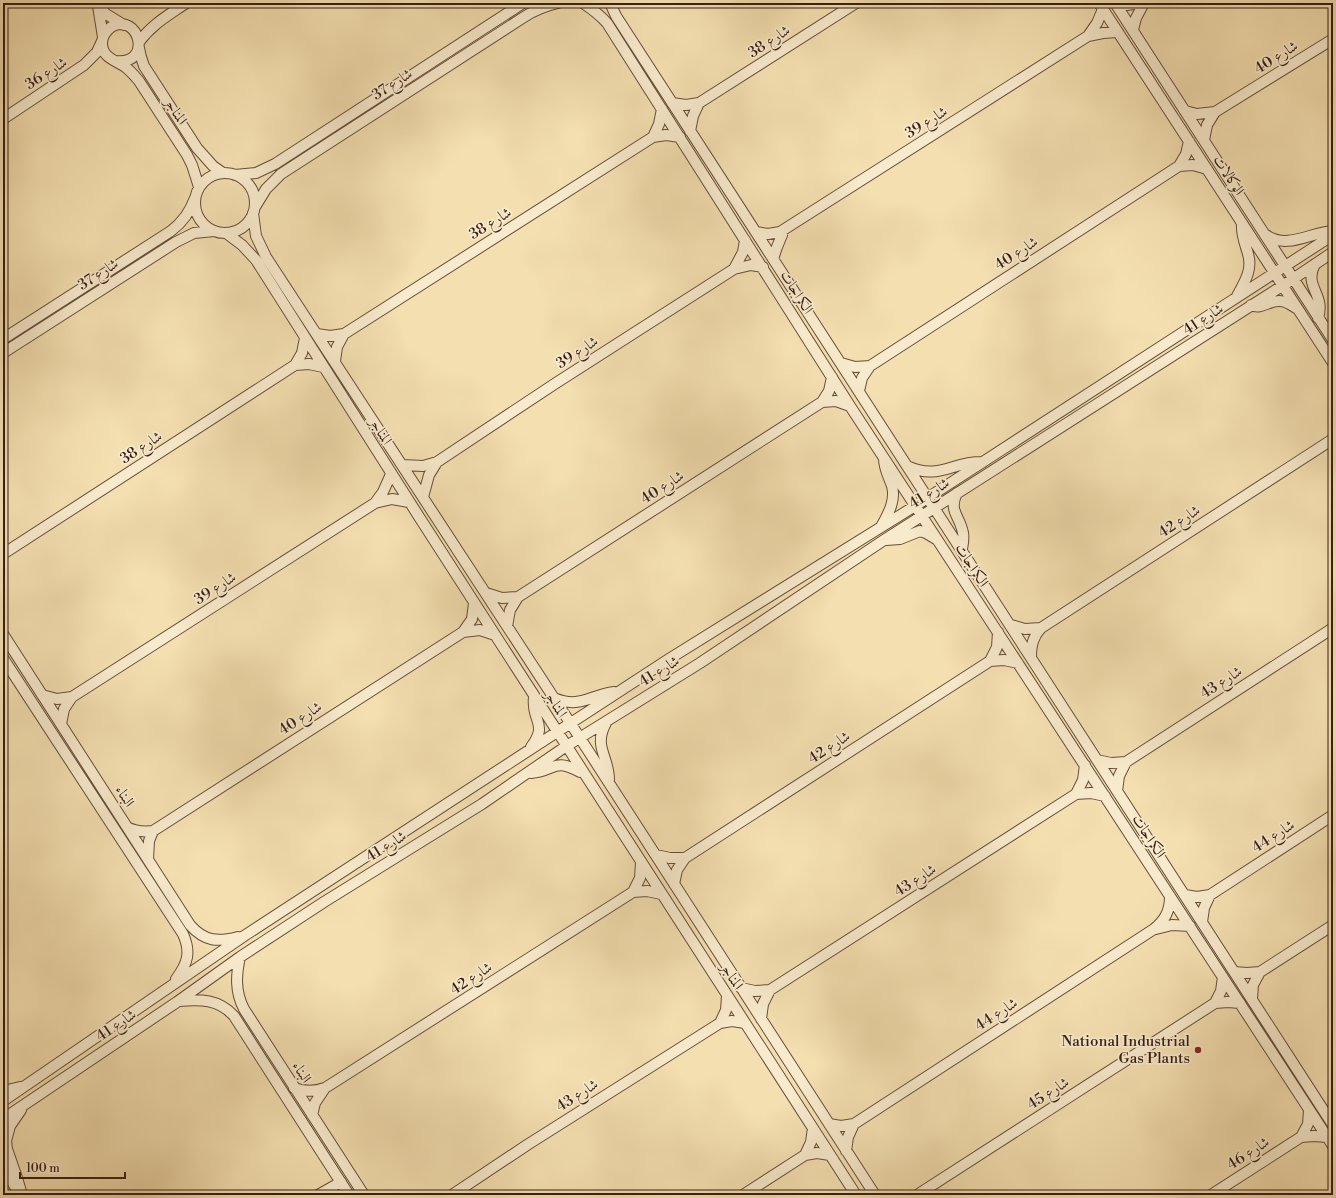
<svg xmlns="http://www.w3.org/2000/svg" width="1336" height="1198" font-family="'Libre Bodoni',Amiri,serif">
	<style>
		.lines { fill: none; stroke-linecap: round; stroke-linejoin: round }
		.minor-casing { stroke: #664e3c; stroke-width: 12 }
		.minor { stroke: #f8eacc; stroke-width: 10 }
		.poi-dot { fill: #8f2418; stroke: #f8eacc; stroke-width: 1.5 }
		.labels { text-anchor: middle; stroke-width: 3.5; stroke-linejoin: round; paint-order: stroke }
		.street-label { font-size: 15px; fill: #371e16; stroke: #f8eacc }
		.poi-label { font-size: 15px; fill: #371e16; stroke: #f8eacc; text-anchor: end }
	</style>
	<rect width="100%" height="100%" fill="#f4dfb0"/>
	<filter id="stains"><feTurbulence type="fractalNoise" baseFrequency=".005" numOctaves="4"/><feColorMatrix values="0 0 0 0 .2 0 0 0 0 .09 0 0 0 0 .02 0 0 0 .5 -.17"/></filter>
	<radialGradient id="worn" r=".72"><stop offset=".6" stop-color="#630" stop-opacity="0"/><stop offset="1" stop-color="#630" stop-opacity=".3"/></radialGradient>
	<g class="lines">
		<g class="minor-casing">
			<path id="minor" d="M96 3 106 14 124 25
				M583 3C592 9 600 15 607 23L850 406 1333 1146
				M610 3 616 16 1333 1125
				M1099 3 1333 363
				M1115 3 1333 340
				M1115 3 1127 5 1139 3
				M98 6 103 37
				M1133 30 1136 18 1144 3
				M1088 36 1097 23 1103 9
				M139 42C152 24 169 15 186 3
				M139 48 141 57 144 66 197 148 213 166 223 173
				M115 61C154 66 139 11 111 27 106 31 102 37 102 43 102 57 114 60 124 66 130 70 134 75 139 81L187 155 192 165 199 187
				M672 103 686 105 699 103 856 3
				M1185 111 1197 114 1215 112 1333 39
				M3 119 84 65 97 52 102 41
				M690 131 693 116 699 103
				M653 137 659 124 662 109
				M1204 140 1207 125 1215 112
				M1179 166 1193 165 1207 169
				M195 203a30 30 0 1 1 60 0a30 30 0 1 1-60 0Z
				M235 175 256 173 275 164 523 3
				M255 207 266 189 281 174 524 17C535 10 545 6 558 3
				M253 213 256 236 266 257 580 738 875 1195
				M756 232 768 234 780 232 1088 36 1103 33 1118 32
				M226 233 242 245 256 260C454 573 654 885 856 1195
				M1266 235C1287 250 1311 232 1333 231
				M773 259 777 247 782 235 780 232
				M1315 264C1303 287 1326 294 1318 318
				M734 269 743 252 745 240
				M1237 296C1244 283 1253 270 1248 254 1245 243 1241 235 1242 223
				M1251 305C1262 310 1269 300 1280 301 1286 301 1291 305 1296 308
				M317 334 330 336 344 334 653 137 666 135 680 137
				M3 339 171 231C183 222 190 212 195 198
				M3 353 176 242 194 233 214 231
				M335 361 337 347 344 334
				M841 363 855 367 870 366
				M295 365 302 353 305 338
				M859 391 862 378 870 366 1179 166 1186 154 1189 141
				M822 402 836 401 850 406
				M402 465 423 466 437 462 556 383 734 269 751 265 763 267
				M907 466C939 481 952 461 983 462
				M957 493C948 511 960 516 963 533 964 538 963 544 962 549
				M423 497 429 475 437 462
				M375 503 383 492 391 474
				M881 527C888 514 896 501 892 486 889 477 884 469 884 459
				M886 540 900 539 920 531 926 533 936 539
				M3 554 295 365 309 364 323 367
				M486 593 502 598 518 597
				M1011 625 1025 629 1041 628
				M507 626 510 610 518 597 822 402 829 391 832 377
				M463 632 480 630 495 635
				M3 634 190 925C205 942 218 942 238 937
				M1031 657C1031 645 1033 637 1041 628L1333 439
				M3 658 183 934C191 952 188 963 176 979
				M990 661 997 647 998 632
				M42 695 57 699 72 697 375 503 392 499 409 502
				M554 698C580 709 590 695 614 692
				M607 721C592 747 609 755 609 780
				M61 724 64 709 72 697
				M531 747C549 723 531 722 534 697
				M1097 760 1111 763 1126 762 1333 628
				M531 773C556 771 553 757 580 772
				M1117 791 1119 776 1126 762
				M1076 794 1083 780 1085 765
				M127 827C136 832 144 832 153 831L463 632 472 619 474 603
				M656 855 670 858H685
				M148 859 149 841 153 831
				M674 884 677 870 685 858 990 661 1004 660 1018 663
				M633 892 640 878 641 863
				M1185 895 1197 897 1210 895 1333 815
				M1202 922 1204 908 1210 895
				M1156 929 1172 925 1190 926
				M240 957C236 975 235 992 244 1009L364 1195
				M1234 972 1247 973 1260 972 1333 925
				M741 988 755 991 770 990 1076 794 1091 793 1105 796
				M1252 999 1253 985 1260 972
				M179 1001C200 999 219 999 234 1016L349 1195
				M1215 1003 1221 991 1223 977
				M761 1019 763 1004 770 990
				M720 1023 726 1010 727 996
				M294 1088C305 1092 314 1092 325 1088L633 892 647 891 661 894
				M3 1091 20 1087
				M3 1101 244 936 669 659 915 506 1333 235
				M21 1110 10 1126 6 1141 7 1149 17 1178 22 1195
				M312 1115 315 1103 325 1088
				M3 1119 177 1002 240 957 324 902 482 804 565 747 700 663 884 540 1293 279 1333 252
				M829 1124 841 1126 854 1124 1154 929C1165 920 1170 911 1170 896
				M1301 1137 1308 1124 1309 1110
				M846 1151 848 1137 854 1124
				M805 1155 811 1142 813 1128
				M3 1167 17 1190
				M318 1195 341 1182
				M452 1195 527 1145 720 1023 732 1021 745 1023
				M743 1195 805 1155 817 1153 830 1155
				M917 1195 1215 1003 1228 1002 1240 1003
				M1211 1195 1301 1137 1314 1136 1327 1137"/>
		</g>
		<use href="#minor" class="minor"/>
	</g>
	<circle class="poi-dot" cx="1198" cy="1050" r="4"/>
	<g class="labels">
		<g class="street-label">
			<text transform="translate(769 41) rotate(-33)" y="5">شارع 38</text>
			<text transform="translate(1276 57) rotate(-32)" y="5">شارع 40</text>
			<text transform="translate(46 73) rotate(-33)" y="5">شارع 36</text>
			<text transform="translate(392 84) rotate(-33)" y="5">شارع 37</text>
			<text transform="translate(176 111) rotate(57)" y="5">المناجر</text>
			<text transform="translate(926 122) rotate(-32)" y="5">شارع 39</text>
			<text transform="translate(1229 175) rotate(57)" y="5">الوكالات</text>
			<text transform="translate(490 223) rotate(-32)" y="5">شارع 38</text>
			<text transform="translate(1016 253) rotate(-33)" y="5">شارع 40</text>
			<text transform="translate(98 274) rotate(-33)" y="5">شارع 37</text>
			<text transform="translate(797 292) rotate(58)" y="5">الكراجات</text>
			<text transform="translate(1203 319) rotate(-33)" y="5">شارع 41</text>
			<text transform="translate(577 352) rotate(-33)" y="5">شارع 39</text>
			<text transform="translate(381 431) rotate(58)" y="5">المناجر</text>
			<text transform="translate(141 447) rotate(-33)" y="5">شارع 38</text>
			<text transform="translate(662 487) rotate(-33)" y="5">شارع 40</text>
			<text transform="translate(929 493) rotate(-32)" y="5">شارع 41</text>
			<text transform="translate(1179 521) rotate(-33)" y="5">شارع 42</text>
			<text transform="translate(972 565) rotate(57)" y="5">الكراجات</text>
			<text transform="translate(215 588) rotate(-33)" y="5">شارع 39</text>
			<text transform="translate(659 671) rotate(-32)" y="5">شارع 41</text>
			<text transform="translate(1221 682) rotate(-33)" y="5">شارع 43</text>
			<text transform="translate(556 704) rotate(58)" y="5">المناجر</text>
			<text transform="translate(300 718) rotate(-33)" y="5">شارع 40</text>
			<text transform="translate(829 747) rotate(-33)" y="5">شارع 42</text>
			<text transform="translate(125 796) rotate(57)" y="5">البناء</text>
			<text transform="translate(1149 836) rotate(57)" y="5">الكراجات</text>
			<text transform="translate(1273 836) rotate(-33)" y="5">شارع 44</text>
			<text transform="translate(386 846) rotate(-32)" y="5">شارع 41</text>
			<text transform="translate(915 880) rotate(-33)" y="5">شارع 43</text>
			<text transform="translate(732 976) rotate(57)" y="5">المناجر</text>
			<text transform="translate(471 978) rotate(-33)" y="5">شارع 42</text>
			<text transform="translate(996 1014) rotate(-33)" y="5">شارع 44</text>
			<text transform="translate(116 1025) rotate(-34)" y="5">شارع 41</text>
			<text transform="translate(302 1072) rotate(57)" y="5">البناء</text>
			<text transform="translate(1048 1093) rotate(-33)" y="5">شارع 45</text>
			<text transform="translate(577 1095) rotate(-33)" y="5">شارع 43</text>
			<text transform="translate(1248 1153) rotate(-33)" y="5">شارع 46</text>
		</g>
		<g class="poi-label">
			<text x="1190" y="1046">National Industrial<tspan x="1190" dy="17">Gas Plants</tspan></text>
		</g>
	</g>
	<rect width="1336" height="1198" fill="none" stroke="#f4dfb0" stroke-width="16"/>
	<rect x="4" y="4" width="1328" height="1190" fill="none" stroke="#371e16" stroke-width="2"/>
	<rect x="8" y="8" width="1320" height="1182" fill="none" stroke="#371e16"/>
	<path d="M20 1172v6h105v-6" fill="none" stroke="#371e16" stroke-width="2"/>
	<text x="26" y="1172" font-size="12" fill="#371e16" stroke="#f8eacc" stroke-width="3" paint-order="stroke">100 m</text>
	<rect width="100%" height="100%" filter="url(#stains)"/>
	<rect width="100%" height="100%" fill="url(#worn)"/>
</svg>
